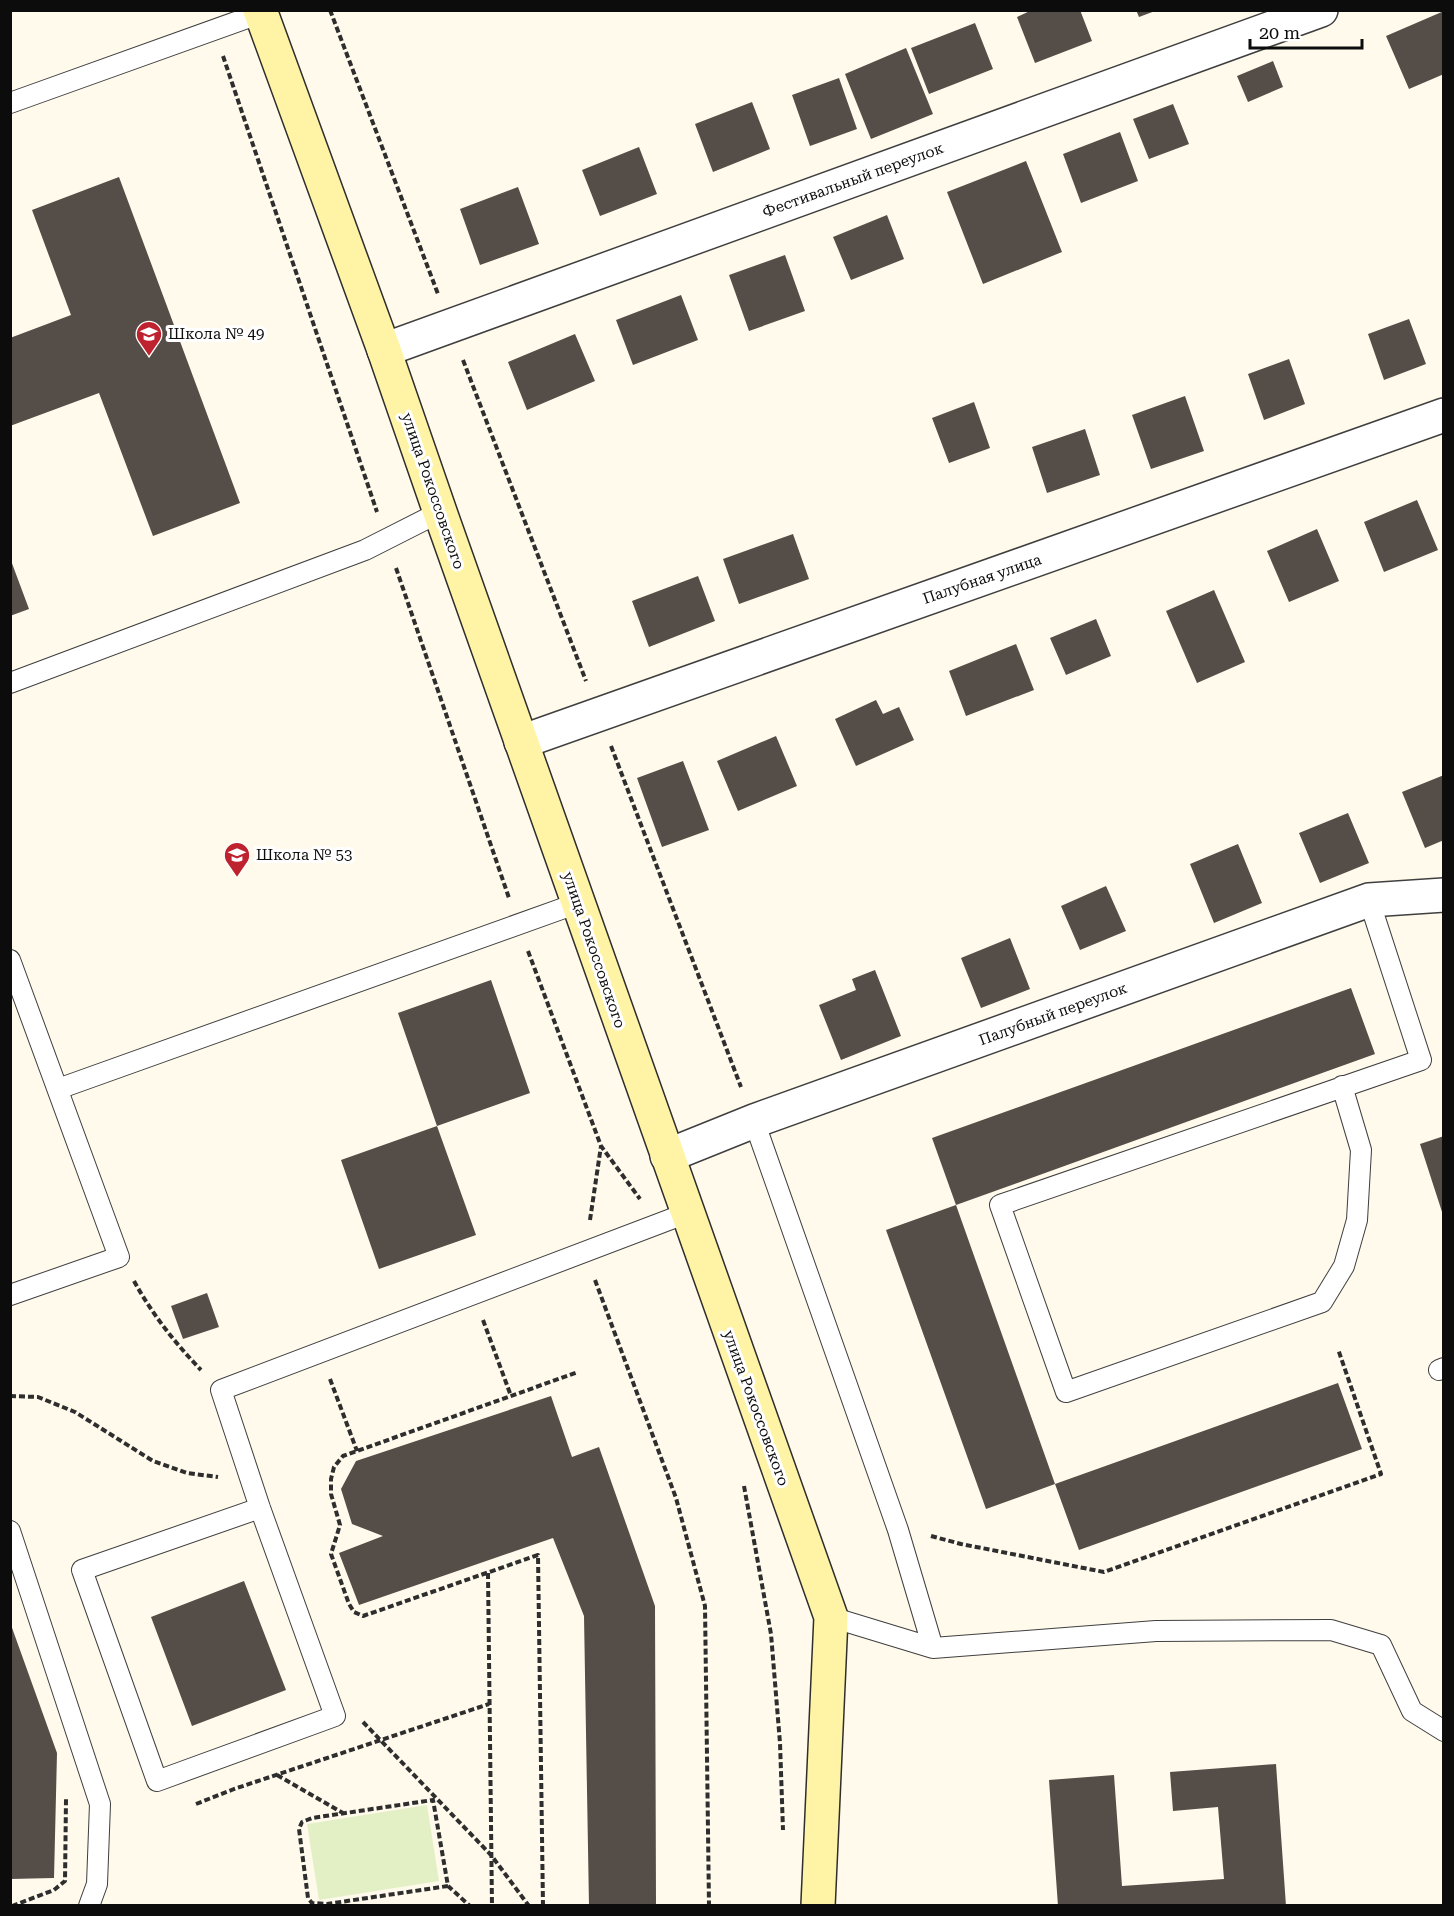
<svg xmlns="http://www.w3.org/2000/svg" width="1454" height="1916" font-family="'Roboto Serif',serif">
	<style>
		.pitch { fill: #e3f0c6 }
		.building { fill: #554d48 }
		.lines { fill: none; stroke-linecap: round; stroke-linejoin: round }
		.lane-casing { stroke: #3f3f3f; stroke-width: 22 }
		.street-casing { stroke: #3f3f3f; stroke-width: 36 }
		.secondary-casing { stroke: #2e2e2e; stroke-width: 36 }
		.path { stroke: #2e2e2e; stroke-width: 4; stroke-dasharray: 6 3; stroke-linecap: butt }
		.lane { stroke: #fff; stroke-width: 20 }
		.street { stroke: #fff; stroke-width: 33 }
		.secondary { stroke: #fff3a6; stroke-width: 33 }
		.labels { text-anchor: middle; stroke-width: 6; stroke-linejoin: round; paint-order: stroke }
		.street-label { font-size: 15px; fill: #0c0c0c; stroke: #fff }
		.poi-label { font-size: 15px; fill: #0c0c0c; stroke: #fff; text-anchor: start }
	</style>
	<rect width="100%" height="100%" fill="#fffaeb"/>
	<path class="pitch" d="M427 1805 439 1881 319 1900 307 1824Z"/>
	<path class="building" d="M1032 10H1080L1092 41 1035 63 1017 17Z
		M1136 10H1155V11L1139 17Z
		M1444 11V74L1409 89 1386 36Z
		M975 23 993 69 929 94 911 48Z
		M906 48 933 114 871 139 845 74Z
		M1273 61 1283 87 1248 102 1237 76Z
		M839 78 857 129 810 146 792 95Z
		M752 102 770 149 713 172 695 124Z
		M1173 104 1189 144 1149 159 1133 119Z
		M1120 132 1138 181 1081 203 1063 154Z
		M639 147 657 194 600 216 582 170Z
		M1026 161 1062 252 983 284 947 192Z
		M119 177 240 503 153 536 99 393 10 426V338L71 315 32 210Z
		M518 187 539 244 480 265 460 209Z
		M887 215 904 259 851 280 833 237Z
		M785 255 805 311 749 331 729 275Z
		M681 295 698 340 633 365 616 320Z
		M1409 319 1426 364 1384 380 1368 334Z
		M575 334 595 381 527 410 508 362Z
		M1289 359 1305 404 1264 420 1248 374Z
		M1185 396 1204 451 1151 469 1132 415Z
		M974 402 990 448 949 463 932 418Z
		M1085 429 1100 475 1047 493 1032 447Z
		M1417 500 1438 550 1384 572 1364 522Z
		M1317 529 1339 581 1289 602 1267 551Z
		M793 534 809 579 739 604 723 559Z
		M10 558 29 609 10 616Z
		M698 576 715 621 649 647 632 601Z
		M1214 590 1245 662 1197 683 1166 611Z
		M1096 619 1111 656 1066 675 1050 638Z
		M1016 644 1034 690 966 716 949 671Z
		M876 700 883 714 899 707 914 740 856 766 835 719Z
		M776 736 797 786 738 811 717 761Z
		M683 761 709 830 662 847 637 778Z
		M1444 775V840L1425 848 1402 792Z
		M1348 813 1369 863 1320 883 1299 833Z
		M1238 844 1262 903 1214 923 1190 864Z
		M1106 886 1126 931 1080 950 1061 906Z
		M1010 938 1030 989 981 1008 961 958Z
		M875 970 901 1036 841 1060 819 1005 856 990 852 979Z
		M491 980 530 1093 437 1126 398 1013Z
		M1351 988 1375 1054 956 1205 932 1138Z
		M437 1126 476 1235 379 1269 341 1160Z
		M1444 1136V1215H1443L1420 1144Z
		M956 1205 1055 1484 986 1509 886 1230Z
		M207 1293 219 1327 183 1339 171 1306Z
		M1338 1383 1362 1449 1079 1550 1055 1484Z
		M551 1396 572 1457 599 1447 655 1606 656 1905 589 1906 584 1616 553 1538 359 1605 339 1553 383 1536 352 1524 341 1489 356 1461Z
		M244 1581 286 1690 192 1726 151 1617Z
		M11 1625 57 1753 54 1878 10 1879Z
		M1276 1764 1286 1906H1058L1049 1780 1114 1775 1122 1886 1224 1879 1218 1807 1173 1811 1170 1772Z"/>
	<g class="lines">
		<g class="lane-casing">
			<path id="lane" d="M10 103 261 13
				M10 683 365 550 440 512
				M10 960 119 1257 10 1295
				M1342 1086 1361 1150 1357 1220 1344 1266 1322 1302 1066 1392 1000 1205 1421 1060 1369 900
				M58 1089 578 903
				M754 1121 898 1530 933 1648 831 1617
				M1439 1370 1444 1368
				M260 1508 82 1570 157 1781 335 1716 260 1508 221 1390 687 1213
				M10 1531 100 1804 97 1884 89 1906
				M933 1648 1156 1631 1331 1630 1381 1645 1412 1711 1444 1731"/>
		</g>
		<g class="street-casing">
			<path id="street" d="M384 350 1321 10
				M521 742 1444 415
				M667 1156 754 1121 1369 900 1444 895"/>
		</g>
		<g class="secondary-casing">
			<path id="secondary" d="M260 10 384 350 440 512 831 1617 818 1906"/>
		</g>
		<path class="path" d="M330 10 438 294
			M223 56 377 512
			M463 360 586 681
			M396 568 509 898
			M611 746 741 1087
			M528 951 601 1146 640 1199
			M590 1220 601 1146
			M595 1280 676 1498 705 1606 709 1906
			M134 1281C152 1314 175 1343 201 1370
			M483 1320 511 1396
			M330 1379 357 1451
			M10 1396 38 1397 75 1412 153 1461 187 1473 218 1477
			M744 1486 771 1634 780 1743 783 1830
			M931 1536 961 1544 1104 1572 1381 1474 1338 1349
			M488 1573 492 1906
			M363 1722 491 1855 529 1906
			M277 1775 343 1813
			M196 1804 234 1789 489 1704
			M448 1886 327 1904 312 1903 308 1898 299 1829 302 1822 312 1818 433 1800 448 1886 470 1906
			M12 1906 54 1890 65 1881 66 1799
			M543 1906 538 1555 363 1616 354 1612 349 1604 331 1554 340 1525 331 1494V1479L334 1467 343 1456 578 1372"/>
		<use href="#lane" class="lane"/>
		<use href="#street" class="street"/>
		<use href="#secondary" class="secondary"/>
	</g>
	<defs>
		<g id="school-pin" transform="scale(1.35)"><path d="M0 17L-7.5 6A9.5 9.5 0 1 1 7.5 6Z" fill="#be222e" stroke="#fff"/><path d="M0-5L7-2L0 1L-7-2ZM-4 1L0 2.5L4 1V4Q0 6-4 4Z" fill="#fff"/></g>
	</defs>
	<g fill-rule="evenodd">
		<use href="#school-pin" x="149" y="334"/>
		<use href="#school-pin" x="237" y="855"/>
	</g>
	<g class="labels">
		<g class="street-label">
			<text transform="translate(853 180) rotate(-20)" y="5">Фестивальный переулок</text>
			<text transform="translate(433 491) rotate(71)" y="5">улица Рокоссовского</text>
			<text transform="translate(982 579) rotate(-19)" y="5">Палубная улица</text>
			<text transform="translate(594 950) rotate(71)" y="5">улица Рокоссовского</text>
			<text transform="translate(1053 1014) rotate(-20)" y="5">Палубный переулок</text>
			<text transform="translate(756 1408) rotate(70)" y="5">улица Рокоссовского</text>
		</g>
		<g class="poi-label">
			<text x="168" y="339">Школа № 49</text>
			<text x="256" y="860">Школа № 53</text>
		</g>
	</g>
	<rect width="1454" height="1916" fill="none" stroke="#0c0c0c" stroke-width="24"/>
	<path d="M1250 39v9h112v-9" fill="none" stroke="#0c0c0c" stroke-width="3"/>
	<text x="1259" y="39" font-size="18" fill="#0c0c0c" stroke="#ffffff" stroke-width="4.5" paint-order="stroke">20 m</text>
</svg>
